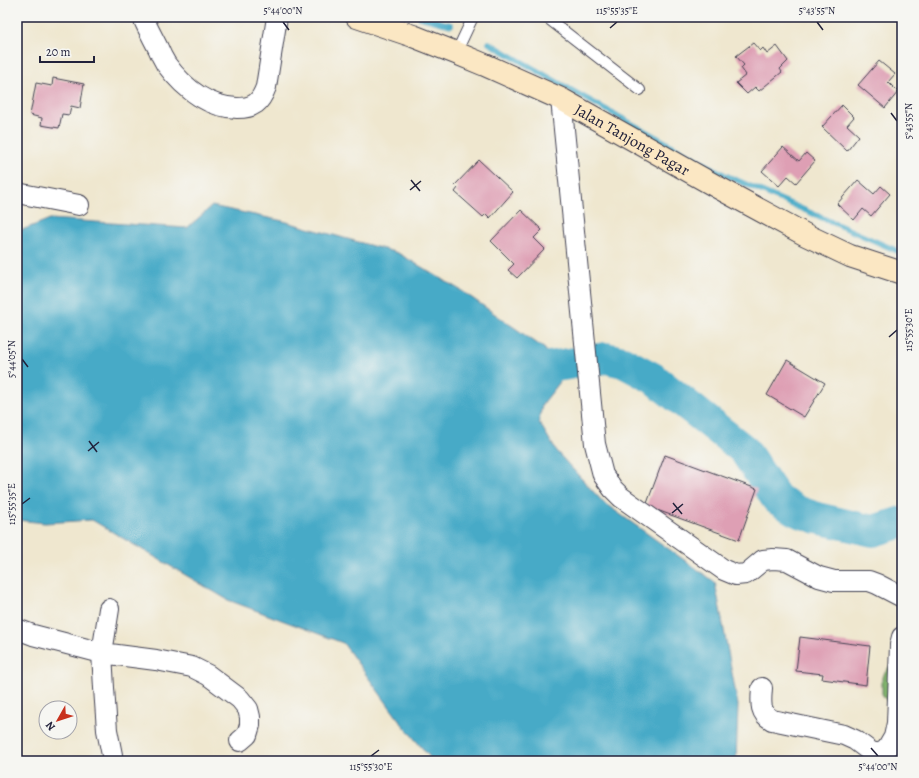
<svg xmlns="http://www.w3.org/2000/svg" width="919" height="778" font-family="Alegreya,serif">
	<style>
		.forest { fill: #80b26c; stroke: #516a54 }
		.water { fill: #47aac7; stroke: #346681 }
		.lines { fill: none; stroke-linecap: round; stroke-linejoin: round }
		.stream { stroke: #47aac7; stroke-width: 5.5 }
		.river { stroke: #47aac7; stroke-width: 32 }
		.building { fill: #de9fb4 }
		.lane-casing { stroke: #414051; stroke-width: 12 }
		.street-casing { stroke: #414051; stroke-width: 22 }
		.secondary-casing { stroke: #414051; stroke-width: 24 }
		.lane { stroke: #fff; stroke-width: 10 }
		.street { stroke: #fff; stroke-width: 20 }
		.secondary { stroke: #fbe7c3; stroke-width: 22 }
		.ticks { fill: none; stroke: #22223b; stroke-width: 1.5 }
		.labels { text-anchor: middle; stroke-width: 3; stroke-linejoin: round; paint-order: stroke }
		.street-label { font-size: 16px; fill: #22223b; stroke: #f6f6f2 }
		.neatline { fill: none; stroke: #22223b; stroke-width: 1.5 }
		.ticks-label { font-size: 10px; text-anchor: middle; fill: #22223b }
	</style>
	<rect width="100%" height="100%" fill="#f6f6f2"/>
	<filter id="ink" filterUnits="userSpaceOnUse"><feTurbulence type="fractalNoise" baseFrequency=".025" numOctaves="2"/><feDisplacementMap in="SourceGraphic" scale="8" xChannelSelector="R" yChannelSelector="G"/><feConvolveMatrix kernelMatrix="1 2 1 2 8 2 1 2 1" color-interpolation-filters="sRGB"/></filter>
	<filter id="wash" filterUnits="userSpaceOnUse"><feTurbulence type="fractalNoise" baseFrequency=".012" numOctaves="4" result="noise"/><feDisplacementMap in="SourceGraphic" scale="16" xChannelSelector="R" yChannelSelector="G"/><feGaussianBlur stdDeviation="0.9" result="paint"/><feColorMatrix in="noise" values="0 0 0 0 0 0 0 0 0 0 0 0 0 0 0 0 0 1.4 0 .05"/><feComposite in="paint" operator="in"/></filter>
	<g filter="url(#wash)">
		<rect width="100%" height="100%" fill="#efe7cf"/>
		<path class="forest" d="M890 666 889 704 882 694V677Z"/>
		<path class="water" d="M212 206 283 221 398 253 462 291 545 349 560 382 542 405 539 422 557 452 603 502 715 582 738 705 736 761H433L402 724 343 643 228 600 92 520 45 523 17 520V232L50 219 187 228Z"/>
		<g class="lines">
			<path class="stream" d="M420 17 451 25
				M489 43 585 98 725 175 902 253"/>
			<path class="river" d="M517 387 537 369 606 358 623 362 653 378 744 450 777 499 797 511 817 518 873 531 902 522"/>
		</g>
		<g id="blocks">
			<path class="building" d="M753 43 760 51 763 48 767 54 777 46 788 61 780 69 782 72 759 91 755 87 747 94 736 83 746 75 741 68 744 65 736 56Z
				M879 61 895 74 888 82 898 92 885 108 858 85Z
				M53 78 84 84 80 108 71 106 69 115 62 114 59 128 41 125 42 118 30 115 36 83 52 86Z
				M842 105 854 117 847 125 859 136 847 151 822 127Z
				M783 147 799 161 806 153 815 161 796 183 788 176 779 186 762 171Z
				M479 160 513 192 490 218 486 214 483 217 455 192 458 188 455 185Z
				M858 180 874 194 881 186 890 194 871 216 863 209 854 220 837 204Z
				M521 210 542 230 534 238 545 249 517 278 508 270 514 264 491 241Z
				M787 360 825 383 804 417 767 395Z
				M665 455 757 489 739 540 646 506Z
				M800 637 870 646 866 685 822 679 823 674 796 671Z"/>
		</g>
	</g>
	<g filter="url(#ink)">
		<use href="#blocks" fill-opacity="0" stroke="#414051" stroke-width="1"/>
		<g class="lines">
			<g class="lane-casing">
				<path id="lane" d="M546 17 640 90
					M456 53 473 17"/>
			</g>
			<g class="street-casing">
				<path id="street" d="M143 17 144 20C148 29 153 38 158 48 160 53 163 59 166 64 183 87 206 107 237 108 254 108 260 103 266 87L277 17
					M561 99 595 444 603 475 613 489 621 497 724 570 736 575 746 574 751 570 763 560 773 559 787 560 819 577 834 581H869L877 584 902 597
					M17 193 79 205
					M109 609 102 653 104 688 107 730 112 755V761
					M17 629 33 635 102 653 156 660 192 667 208 675 240 699 248 709 250 717V725L247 735 240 741
					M762 688C761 702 759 713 772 720L844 735 855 740 871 752 880 754 887 749 894 737 897 723 900 645 902 637"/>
			</g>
			<g class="secondary-casing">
				<g id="secondary">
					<path id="s1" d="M357 17 413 36 456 53 485 65 561 99 719 188 806 235 850 256 902 273"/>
				</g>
			</g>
			<use href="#lane" class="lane"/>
			<use href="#street" class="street"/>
			<use href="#secondary" class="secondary"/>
		</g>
	</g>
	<path class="ticks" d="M283 22 289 30M817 22 823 30M610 28 617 22M891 113 897 121M411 180 420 191M410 190 421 181M889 337 897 330M22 359 28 367M89 441 97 452M88 451 99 442M673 503 682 514M22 504 30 498M672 513 683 504M871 748 878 756M371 756 379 750"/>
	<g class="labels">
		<g class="street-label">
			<text dy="6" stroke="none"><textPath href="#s1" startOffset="302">Jalan Tanjong Pagar</textPath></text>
		</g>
	</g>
	<rect width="919" height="778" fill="none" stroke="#f6f6f2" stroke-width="44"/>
	<g transform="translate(58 720) rotate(231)"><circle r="19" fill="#f6f6f2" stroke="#a1a1a9"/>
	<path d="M0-3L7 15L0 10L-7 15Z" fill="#c8321e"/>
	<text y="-6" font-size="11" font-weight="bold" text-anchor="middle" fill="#22223b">N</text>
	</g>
	<path d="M40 56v6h54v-6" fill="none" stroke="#22223b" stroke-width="2"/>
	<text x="46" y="56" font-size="12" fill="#22223b" stroke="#f6f6f2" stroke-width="3" paint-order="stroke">20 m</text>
	<rect x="22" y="22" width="875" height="734" class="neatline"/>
	<g class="ticks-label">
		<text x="283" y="14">5°44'00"N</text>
		<text x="617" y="14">115°55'35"E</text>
		<text x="817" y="14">5°43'55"N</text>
		<text transform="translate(908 121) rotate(-90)" y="4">5°43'55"N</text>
		<text transform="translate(908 330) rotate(-90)" y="4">115°55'30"E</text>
		<text transform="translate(11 359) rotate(-90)" y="4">5°44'05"N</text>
		<text transform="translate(11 504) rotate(-90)" y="4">115°55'35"E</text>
		<text x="371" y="770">115°55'30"E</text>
		<text x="878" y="770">5°44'00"N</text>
	</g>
</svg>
